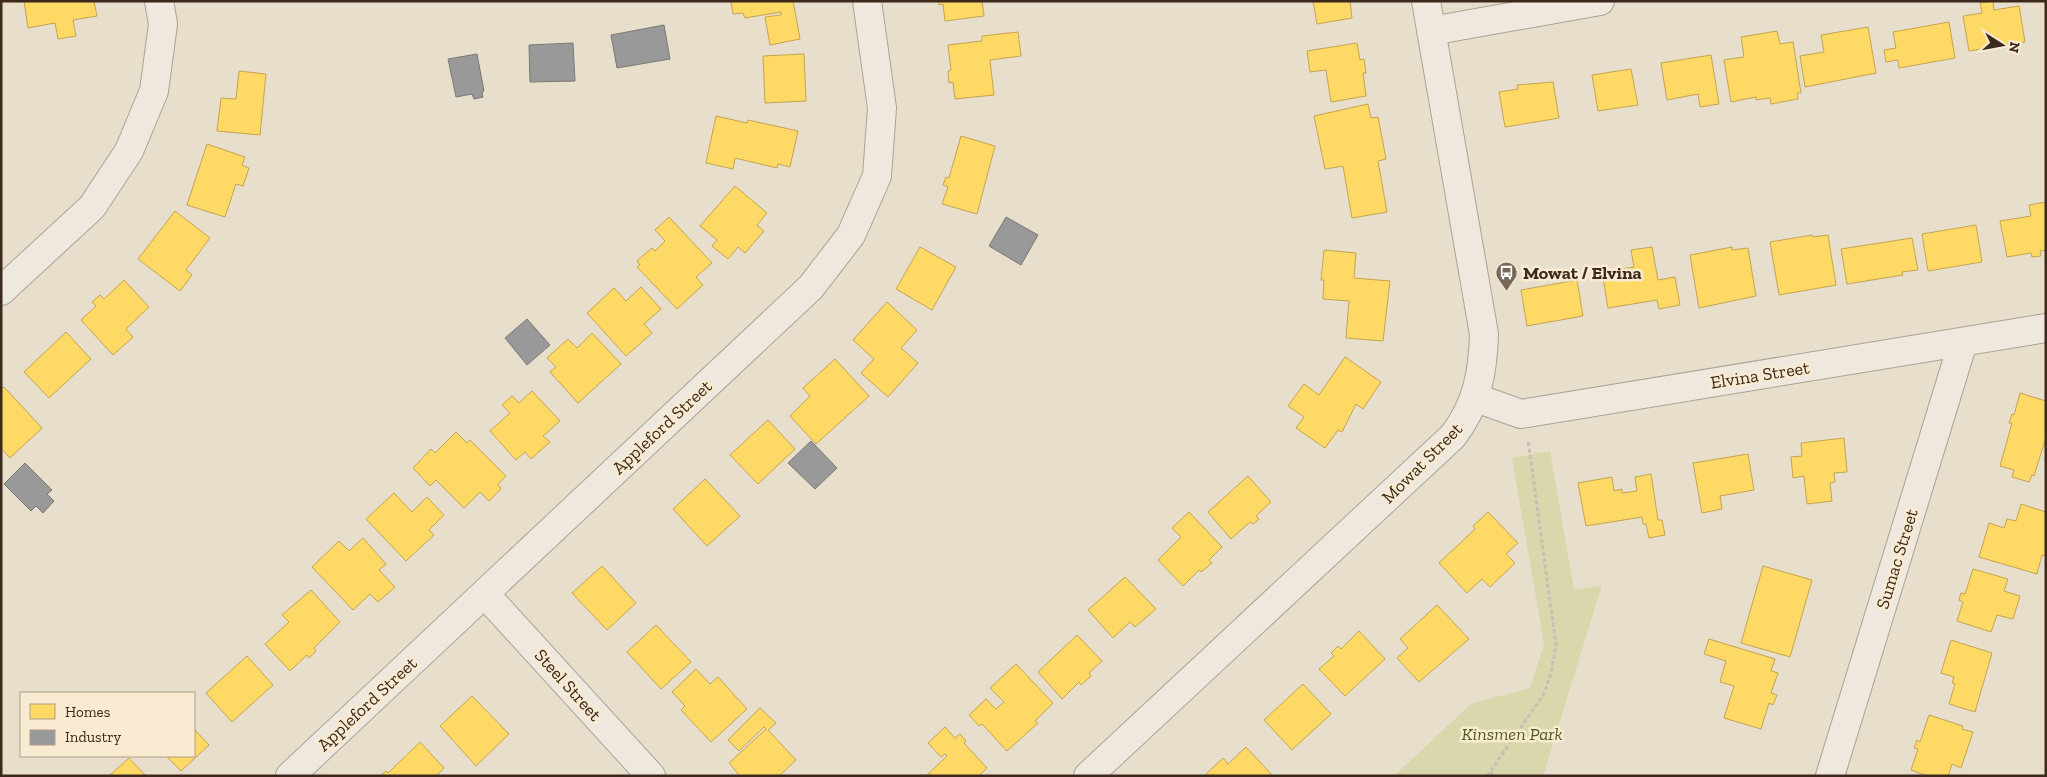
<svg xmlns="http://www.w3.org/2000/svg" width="2047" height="777" font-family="'Zilla Slab',serif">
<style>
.green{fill:#d9d7ac}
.homes{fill:#ffd966;stroke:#c4a450}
.industry{fill:#999;stroke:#7d7774}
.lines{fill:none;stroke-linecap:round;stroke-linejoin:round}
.minor-casing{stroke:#aca295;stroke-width:30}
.path{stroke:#c7bfb5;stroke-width:3;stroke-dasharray:4 2.5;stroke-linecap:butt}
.minor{stroke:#eee8de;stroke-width:28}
.labels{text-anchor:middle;stroke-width:5;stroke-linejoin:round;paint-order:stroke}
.poi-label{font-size:18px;font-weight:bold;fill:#3c291c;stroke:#f9ebd1;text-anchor:start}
.street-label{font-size:18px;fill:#3c291c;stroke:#f9ebd1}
.park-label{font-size:18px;font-style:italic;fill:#4f5a20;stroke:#f9ebd1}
</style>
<rect width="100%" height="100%" fill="#e7decb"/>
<path class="green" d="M1550,451l24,139 28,-5 -59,191h-149l77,-72 59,-16 14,-44 -32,-186z"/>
<g class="homes">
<path d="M24,1h70l3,15 -24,4 3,16 -18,3 -3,-16 -27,5z"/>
<path d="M731,1h62l7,38 -30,6 -5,-28 16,-2v-3l-36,6 -2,-5 -10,1z"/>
<path d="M938,1h44l2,15 -39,5 -2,-17 -4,1z"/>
<path d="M1313,1h37l2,17 -35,6z"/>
<path d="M1993,1l1,9 25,-4 6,36 -56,9 -6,-35 19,-3 -2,-10z"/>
<path d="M1949,22l6,36 -56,10 -1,-8 -12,2 -2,-12 12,-2 -3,-16z"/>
<path d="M1868,27l8,46 -71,14 -5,-31 24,-4 -3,-17z"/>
<path d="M1777,31l3,13 13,-2 8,51h-4l1,6 -27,5 -1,-6 -14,2v-3l-25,5 -7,-42 20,-3 -3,-20z"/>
<path d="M1018,32l3,24 -31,4 4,35 -39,4 -2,-17 -4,1 -1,-12 3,-1 -3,-25 34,-4v-5z"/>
<path d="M1357,43l3,17 4,-1 2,14h-3l3,23 -35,6 -5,-32 -16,2 -3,-21z"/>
<path d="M804,54l2,47 -41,2 -2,-47z"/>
<path d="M1711,55l8,49 -19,3 -2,-13 -31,6 -6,-37z"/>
<path d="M1631,69l7,36 -40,6 -6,-36z"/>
<path d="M239,71l27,3 -6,61 -43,-4 4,-33 15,1z"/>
<path d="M1553,82l6,36 -54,9 -6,-35 19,-3 -1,-4z"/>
<path d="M1368,104l3,14 7,-1 8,42 -8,2 9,51 -35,6 -9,-52 -18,3 -11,-53z"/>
<path d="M716,116l31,7 1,-3 50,11 -8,36 -12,-3 -1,4 -42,-10 -2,11 -27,-6z"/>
<path d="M961,136l34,10 -18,68 -35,-10 6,-17 -5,-2 3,-8 3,1z"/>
<path d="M207,144l38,13 -3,8 7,3 -6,18 -7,-2 -11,33 -38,-12z"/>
<path d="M735,186l32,27 -10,12 7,6 -19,22 -7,-6 -10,12 -16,-13 5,-6 -17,-14z"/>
<path d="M2046,202v48l-6,1 1,5 -9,1 -1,-4 -24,4 -7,-36 31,-5 -2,-11z"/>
<path d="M175,211l35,27 -24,32 6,5 -12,16 -42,-32z"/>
<path d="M669,217l43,46 -16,14 7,8 -26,24 -40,-42 3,-2 -3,-4 15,-13 3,3 10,-10 -10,-11z"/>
<path d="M1976,225l6,37 -54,9 -6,-37z"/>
<path d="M1812,235l1,2 15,-2 8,50 -57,10 -9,-53z"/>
<path d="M1912,238l6,32 -16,2 1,3 -56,9 -6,-35z"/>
<path d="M920,247l36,20 -24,43 -36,-21z"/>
<path d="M1652,247l6,33 17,-3 5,28 -21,4 -2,-9 -49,8 -6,-36 32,-5 -3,-17z"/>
<path d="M1732,247v3l16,-2 8,48 -57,12 -9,-53z"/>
<path d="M1324,250l32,3 -2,25 36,3 -7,60 -37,-3 3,-37 -26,-2 1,-19h-3z"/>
<path d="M124,280l25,27 -23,22 7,8 -20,18 -32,-35 15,-14 -4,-4 8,-7 4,4z"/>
<path d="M1577,280l6,36 -56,10 -6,-36z"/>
<path d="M641,287l20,22 -17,15 8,9 -26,23 -39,-43 27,-25 12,13z"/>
<path d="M887,302l30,28 -16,18 17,15 -30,34 -27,-24 13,-14 -21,-19z"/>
<path d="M66,332l25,27 -42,39 -25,-26z"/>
<path d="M592,333l29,31 -43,39 -28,-31 6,-5 -9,-9 21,-19 9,9z"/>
<path d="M1345,357l36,25 -18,27 -7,-5 -14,28 -4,-2 -13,18 -29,-20 8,-11 -16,-11 16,-22 15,11z"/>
<path d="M835,359l34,37 -53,48 -26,-28 20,-20 -7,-8z"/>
<path d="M4,387l38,41 -32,30 -9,-10v-59z"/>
<path d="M532,391l28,30 -17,15 7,6 -19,17 -6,-7 -9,8 -26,-29 20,-18 -8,-8 10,-9 7,7z"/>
<path d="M2020,393l26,8v36l-12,39 -2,-1 -3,7 -17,-5 2,-7 -14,-4 12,-43h-3l3,-9 2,1z"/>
<path d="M768,420l27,29 -37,35 -28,-29z"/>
<path d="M456,432l11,11 3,-3 36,36 -8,8 3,5 -12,12 -9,-9 -16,16 -28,-28 -6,6 -17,-18 18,-19 4,4z"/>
<path d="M1844,438l3,34 -13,1 1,9 -5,1 2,18 -25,3 -3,-28 -11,2 -2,-21 11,-1 -1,-13z"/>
<path d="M1748,454l6,36 -34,6 2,13 -20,4 -9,-50z"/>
<path d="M1651,474l7,46h4l3,15 -16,3 -3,-14h-3l-1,-7 -56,9 -8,-43 34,-6 2,14 8,-2v4l15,-2 -2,-14z"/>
<path d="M1248,476l23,26 -15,14 3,3 -6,5 -3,-2 -19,17 -23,-27z"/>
<path d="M705,479l35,37 -33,30 -34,-37z"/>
<path d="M394,493l18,19 15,-15 17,18 -15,15 5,5 -28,26 -40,-42z"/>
<path d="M2021,504l25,8v44l-4,-1 -5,19 -58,-17 10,-34 15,5 3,-9 9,2z"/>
<path d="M1189,512l33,35 -13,13 3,3 -11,9 -2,-2 -16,16 -25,-26 23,-23 -9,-9z"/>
<path d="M1488,512l30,31 -12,11 9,9 -25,24 -8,-8 -15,14 -28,-30 36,-34 -2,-3z"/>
<path d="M363,538l23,26 -7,6 16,17 -17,15 -8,-8 -17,16 -41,-43 27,-26 10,10z"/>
<path d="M602,566l34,37 -29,27 -35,-37z"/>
<path d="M1763,566l49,14 -22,77 -49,-14z"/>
<path d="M1973,569l35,10 -4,12 16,5 -7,23 -16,-4 -6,17 -34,-11 6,-19 -4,-2 2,-7 4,1z"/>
<path d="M1125,577l31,32 -21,18 -5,-5 -17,16 -25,-28z"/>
<path d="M311,590l29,32 -26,26 2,3 -7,7 -2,-3 -17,16 -25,-27 24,-22 -7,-7z"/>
<path d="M1437,605l32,34 -50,43 -22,-24 11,-10 -8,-9z"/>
<path d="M656,625l35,37 -30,27 -34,-37z"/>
<path d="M1359,631l26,28 -40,37 -26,-27 15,-13 -3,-3 7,-7 3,3z"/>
<path d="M1077,635l25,26 -13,12 2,3 -10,9 -2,-3 -17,17 -24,-27z"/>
<path d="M1709,639l66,20 -4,12 7,2 -7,20 6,2 -4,10 -4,-2 -8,26 -37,-11 10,-32 -14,-4 6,-21 -22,-7z"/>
<path d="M1951,640l41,13 -17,59 -26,-8 6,-20 -3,-1 2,-6 -13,-4z"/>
<path d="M247,656l26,29 -41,37 -26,-29z"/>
<path d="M1016,664l37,39 -18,18 3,2 -31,28 -25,-27 -3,2 -10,-11 17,-16 10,10 8,-7 -14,-14z"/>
<path d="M696,669l14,15 8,-7 29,32 -36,33 -30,-32 4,-4 -13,-14z"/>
<path d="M1303,684l28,30 -39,36 -28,-30z"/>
<path d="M472,696l37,38 -33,32 -36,-40z"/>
<path d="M760,708l16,15 -8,7 28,30 -17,16h-39l-11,-13 37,-34 -2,-2 -25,24 -11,-11z"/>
<path d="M1929,715l34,11 -1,3 11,3 -12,36 -9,-4 -4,12h-20l-17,-6 7,-21 -4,-1 3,-8 3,2z"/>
<path d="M945,727l10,11 5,-4 6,7 -2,2 23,25 -8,8h-53l21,-20 -2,-2 -4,3 -13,-14z"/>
<path d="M194,729l15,16 -28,26 -15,-15h28z"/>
<path d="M420,742l24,26 -8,8h-56l6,-5 2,2z"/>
<path d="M1246,747l27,29h-69l19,-18 5,6z"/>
<path d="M129,758l17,18h-37z"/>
</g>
<g class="industry">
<path d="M664,25l6,34 -53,9 -6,-33z"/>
<path d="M573,43l2,38 -45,1 -1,-37z"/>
<path d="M477,54l7,37 -2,1 1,5 -9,2 -2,-5 -16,3 -8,-38z"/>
<path d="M1006,217l32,18 -17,30 -32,-19z"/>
<path d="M527,319l23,26 -23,20 -22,-27z"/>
<path d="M811,441l26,27 -22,21 -27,-26z"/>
<path d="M25,463l27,27 -5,4 7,7 -11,12 -7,-7 -5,5 -27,-27z"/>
</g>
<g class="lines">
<defs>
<g id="minor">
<path d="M1431,31l169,-30"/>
<path d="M1,291l91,-84 37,-56 25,-60 9,-67 -4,-23"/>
<path d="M1476,398l45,16 525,-86"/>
<path d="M485,594l166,182"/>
<path d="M290,776l521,-489 40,-52 26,-59 5,-68 -15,-107"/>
<path d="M1088,776l365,-340c24,-31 30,-64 31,-102l-58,-333"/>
<path d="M1830,776l133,-434"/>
</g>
</defs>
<use href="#minor" class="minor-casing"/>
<g class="path">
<path d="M1487,776l57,-82 7,-21 5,-28 -28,-205"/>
<path d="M1492,776v-7"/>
</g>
<use href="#minor" class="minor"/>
</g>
<defs>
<symbol id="bus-pin" viewBox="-11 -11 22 30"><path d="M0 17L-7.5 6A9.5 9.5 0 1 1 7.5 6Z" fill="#786859" stroke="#f9ebd1"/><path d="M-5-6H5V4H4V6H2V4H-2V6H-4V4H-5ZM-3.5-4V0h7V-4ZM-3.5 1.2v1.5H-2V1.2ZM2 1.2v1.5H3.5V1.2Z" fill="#fff"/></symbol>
</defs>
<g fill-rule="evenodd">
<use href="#bus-pin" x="1494" y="260" width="25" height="34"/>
</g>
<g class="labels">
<g class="poi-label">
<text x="1523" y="279">Mowat / Elvina</text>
</g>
<g class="street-label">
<text transform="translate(1760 375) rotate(-9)" y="6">Elvina Street</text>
<text transform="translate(662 427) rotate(-43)" y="6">Appleford Street</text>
<text transform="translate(1422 463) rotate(-45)" y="6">Mowat Street</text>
<text transform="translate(1897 559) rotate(-73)" y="6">Sumac Street</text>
<text transform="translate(568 685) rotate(48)" y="6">Steel Street</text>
<text transform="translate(367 704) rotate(-43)" y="6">Appleford Street</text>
</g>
<g class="park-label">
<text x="1512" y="740">Kinsmen Park</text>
</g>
</g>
<rect width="2047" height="777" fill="none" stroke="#3c291c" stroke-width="5"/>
<rect x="20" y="692" width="175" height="65" fill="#f9ebd1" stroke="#ad9d89"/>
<rect x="30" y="704" width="25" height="15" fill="#ffd966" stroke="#ad9d89"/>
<text x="65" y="717" font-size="15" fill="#3c291c">Homes</text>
<rect x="30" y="730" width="25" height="15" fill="#999999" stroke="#ad9d89"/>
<text x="65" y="742" font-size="15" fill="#3c291c">Industry</text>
<g transform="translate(2002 45) rotate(101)" stroke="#f9ebd1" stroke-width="4" paint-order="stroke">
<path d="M0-4L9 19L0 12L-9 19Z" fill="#3c291c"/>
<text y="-8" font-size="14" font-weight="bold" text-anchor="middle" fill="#3c291c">N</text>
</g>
</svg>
